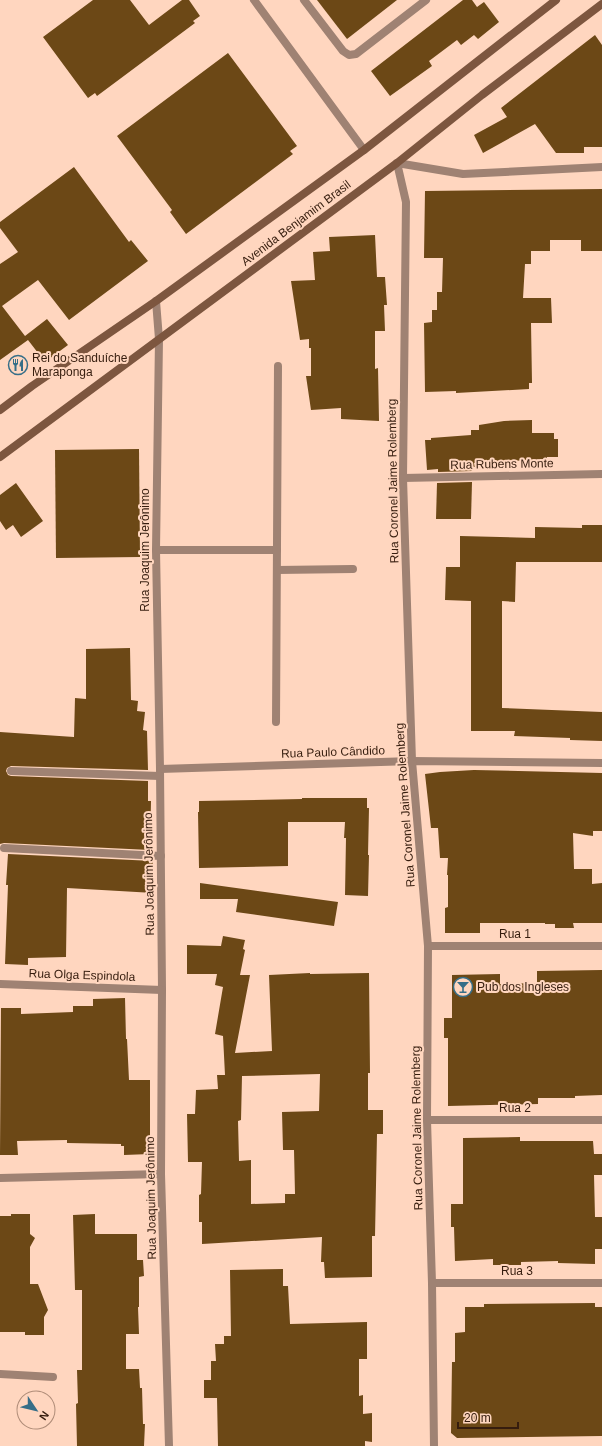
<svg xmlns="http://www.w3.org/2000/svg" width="602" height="1446" font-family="Helvetica,sans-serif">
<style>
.building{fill:#6c4816;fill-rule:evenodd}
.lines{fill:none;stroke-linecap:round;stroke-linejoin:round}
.service{stroke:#9f8273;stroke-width:8}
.minor{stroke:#9f8273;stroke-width:8}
.secondary{stroke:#7d563f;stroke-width:8}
.labels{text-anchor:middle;stroke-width:4;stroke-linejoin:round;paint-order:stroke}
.street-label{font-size:12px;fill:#361d0e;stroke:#ffd6bf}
.poi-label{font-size:12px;fill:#361d0e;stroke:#ffd6bf;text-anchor:start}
</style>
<rect width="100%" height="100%" fill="#ffd6bf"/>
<g class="building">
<path d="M93,0h37l19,25 33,-25h7l11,16 -7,5 2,2 -98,73 -2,-3 -7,5 -45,-61z"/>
<path d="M317,0h80l-50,39z"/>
<path d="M463,0h9l5,7 7,-5 15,20 -21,17 -4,-4 -13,10 -4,-5 -28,21 3,5 -42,30 -19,-25z"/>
<path d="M595,35l7,10v102h-18v6h-28l-21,-29 -52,29 -9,-18 33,-18 -6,-9z"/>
<path d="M228,53l69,93 -7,5 3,3 -107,80 -16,-22 2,-2 -55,-74z"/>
<path d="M74,167l55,75 2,-2 17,21 -79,59 -31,-40 -36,26 23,30 22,-17 21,26 -23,17 -17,-22 -28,20v-96l18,-12 -18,-24v-6z"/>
<path d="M602,189v62h-21v-11h-31v11h-19v13h-6l-2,34h28l1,25h-21l1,60h-3v6l-73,4v-2l-31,1 -1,-69 8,-1v-12h5v-18h5l1,-34h-19l1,-67z"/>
<path d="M375,235l2,42h8l2,28h-3l1,26h-10v38l3,-1 1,53 -38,-2v-11l-30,2 -5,-34h5v-28h-2v-9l-9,1 -9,-59 24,-1 -2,-28 17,-1 -1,-14z"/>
<path d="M532,420v13h22v6h4v18h-11v2l-73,4 1,4h-3v4l-34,1v-3l-11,1 -2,-30h6v-2l40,-3v-5h8v-5l25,-4z"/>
<path d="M139,449l1,108 -84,1 -1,-108z"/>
<path d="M472,482l-1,37h-35l1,-36z"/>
<path d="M16,483l27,38 -22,16 -8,-12 -7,5 -6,-9v-26z"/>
<path d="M582,525h20v37h-86l-1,40 -13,-1v107l100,4v29l-32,-1v-2l-56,-2 1,-5h-44v-130l-26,-1 1,-33h14v-31l75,2v-11l47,1z"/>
<path d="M130,648l1,52 7,1 -1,10 8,1 -2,18 4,1 1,39 -137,-4 -4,2 -1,3 2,4 3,1 137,5v20h3l-1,49 -146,-7 -4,1v-112l74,5 1,-39 11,1v-50z"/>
<path d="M474,770l128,3v58h-9v5l-20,-3 1,36h18v15l10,-1v40h-29l1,5h-19v-4h-10v-1h-65v10h-35v-25l3,-1v-32h-1l1,-17h-8l-2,-30h-7l-6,-54 15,-2z"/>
<path d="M302,798h65v10h2l-1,47h1l-1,41 -23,-1 1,-57h-2l1,-16h-57v44l-89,2 -1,-56h1v-11l103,-2z"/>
<path d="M8,854l145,7 -1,16h2v16l-87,-5 -1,69 -38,1v7l-23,-1 3,-79h-2z"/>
<path d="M200,883l138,19 -4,24 -98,-14 2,-13h-38z"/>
<path d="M223,936l22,4 -2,9 2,1 -5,25h10l-15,78 37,-2 -3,-76 41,-2v1l59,-1 1,100h-2v37h15v24h-6l-2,102h-3v41l-47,1 -1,-16h-3l1,-25 -120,7v-22h-3v-27l2,-1 1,-32h-14l-1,-48h8l1,-24 22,-1 -1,-14h8l-2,-39 -8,-2 8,-47 -8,-2 2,-11h-30v-29l34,1zM320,1074l-1,37 -37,1 1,38h11l1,44h-10v9l-34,1v-44l-12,1 -1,-40 3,-1 1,-44z"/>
<path d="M602,970v125l-27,1v2h-37v6l-90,2v-68h-4v-20h8v-43l48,-1v10l37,-1v-12z"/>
<path d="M125,998l1,41h1l2,41h21v74l-26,1v-9h-3v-2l-54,-1v-3l-50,1 1,14h-18l1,-147h20v6l52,-2v-6h20v-7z"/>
<path d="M520,1137v4h73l1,13h8v21h-8l1,42h7v32h-7v15l-37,-1v-2l-37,1v3h-28v-6l-38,2 -1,-34h-3v-23h12v-66z"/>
<path d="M11,1214h19v20l5,4 -5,9v37h8l10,26 -4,7v18h-19v-3h-25v-116h11z"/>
<path d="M95,1214v20h42v26h6l1,16 -5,1v30h-1l1,27h-13v35h13l1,19h2l1,36h2l-1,22h-67l-1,-42 2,-1 -1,-33h5v-80h-7l-2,-75z"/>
<path d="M283,1269v17h5l2,38 77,-2v37h-8v37l4,-1v19l9,-1v29l-7,-1v5h-147l-1,-48h-13v-18h7v-19h5l-1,-17h9v-8h7l-1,-66z"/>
<path d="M595,1303v4h7v129l-145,2 -6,-5 1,-71h3v-29l10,-1v-25h19v-3z"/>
</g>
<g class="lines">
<g class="service">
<path d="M304,0l39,51 6,4 7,-1 70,-54"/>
<path d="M156,550h121"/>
<path d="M277,570l76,-1"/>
<path d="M276,722l2,-356"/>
<path d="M11,771l149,5"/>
<path d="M4,848l157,8"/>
</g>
<g class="minor">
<path d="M254,0l110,150"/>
<path d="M156,301l3,38 -3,211 4,219 2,221 -1,184 8,272"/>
<path d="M403,478l199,-4"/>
<path d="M160,769l252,-8 190,2"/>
<path d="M428,946h174"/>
<path d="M0,984l162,6"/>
<path d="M427,1120h175"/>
<path d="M0,1178l161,-4"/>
<path d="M432,1283h170"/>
<path d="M0,1374l53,3"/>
<path d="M434,1446l-2,-163 -5,-163 1,-174 -16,-185 -9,-283 3,-276 -9,-39 66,11 139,-7"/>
</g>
<g class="secondary">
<path d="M0,410l32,-24 124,-85 208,-151 192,-150"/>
<path d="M0,457l397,-294 85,-68 120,-91"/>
</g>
</g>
<defs>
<symbol id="restaurant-ring" viewBox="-11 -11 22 22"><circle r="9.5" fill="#ffd6bf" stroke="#366e88" stroke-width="1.5"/><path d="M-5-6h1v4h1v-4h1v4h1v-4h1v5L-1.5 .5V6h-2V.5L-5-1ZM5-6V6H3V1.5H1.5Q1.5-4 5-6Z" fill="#366e88"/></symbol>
<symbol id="bar-ring" viewBox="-11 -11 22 22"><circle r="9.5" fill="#ffd6bf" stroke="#366e88" stroke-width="1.5"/><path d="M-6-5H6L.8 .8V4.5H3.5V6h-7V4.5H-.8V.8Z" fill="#366e88"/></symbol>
</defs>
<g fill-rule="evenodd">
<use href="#restaurant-ring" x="7" y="354" width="22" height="22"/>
<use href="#bar-ring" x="452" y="976" width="22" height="22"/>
</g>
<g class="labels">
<g class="street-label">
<text transform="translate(296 223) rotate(-37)" y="4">Avenida Benjamim Brasil</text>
<text transform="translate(502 464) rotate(-1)" y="4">Rua Rubens Monte</text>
<text transform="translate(393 481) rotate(-91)" y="4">Rua Coronel Jaime Rolemberg</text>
<text transform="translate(145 550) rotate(-90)" y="4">Rua Joaquim Jerônimo</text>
<text transform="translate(333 752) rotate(-2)" y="4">Rua Paulo Cândido</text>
<text transform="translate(405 805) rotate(-94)" y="4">Rua Coronel Jaime Rolemberg</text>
<text transform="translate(149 874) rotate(-91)" y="4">Rua Joaquim Jerônimo</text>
<text x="515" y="938">Rua 1</text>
<text transform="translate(82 975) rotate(2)" y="4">Rua Olga Espindola</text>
<text x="515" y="1112">Rua 2</text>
<text transform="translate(417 1128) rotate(-91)" y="4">Rua Coronel Jaime Rolemberg</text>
<text transform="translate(151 1198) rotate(-91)" y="4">Rua Joaquim Jerônimo</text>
<text x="517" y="1275">Rua 3</text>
</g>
<g class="poi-label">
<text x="32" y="362">Rei do Sanduíche<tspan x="32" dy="14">Maraponga</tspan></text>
<text x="477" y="991">Pub dos Ingleses</text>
</g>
</g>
<g transform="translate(36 1410) rotate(125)"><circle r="19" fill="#ffd6bf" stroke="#af8c78"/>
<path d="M0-3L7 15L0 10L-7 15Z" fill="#366e88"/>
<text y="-6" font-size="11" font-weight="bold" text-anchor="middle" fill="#361d0e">N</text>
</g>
<path d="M458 1422v6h60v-6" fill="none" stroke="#361d0e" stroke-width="2"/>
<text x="464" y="1422" font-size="12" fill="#361d0e" stroke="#ffd6bf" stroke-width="3" paint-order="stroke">20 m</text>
</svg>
